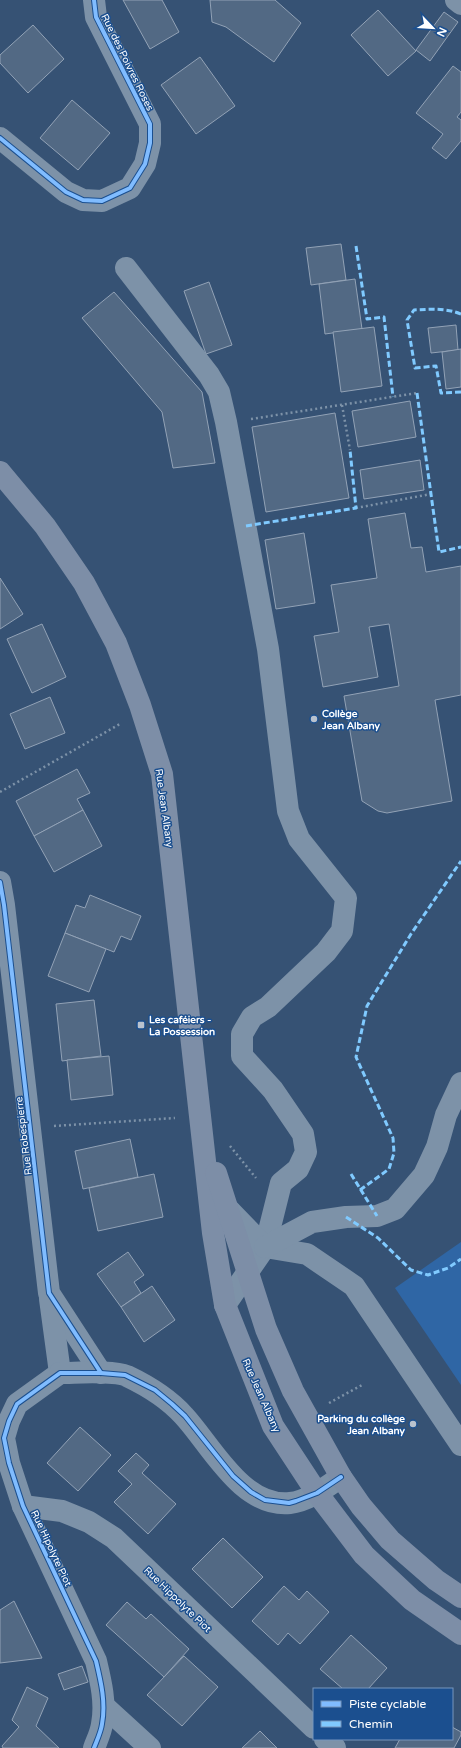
<svg xmlns="http://www.w3.org/2000/svg" width="461" height="1748" font-family="'Varela Round',sans-serif">
<style>
.green{fill:#2f66a5}
.building{fill:#526984;stroke:#92a2b6}
.lines{fill:none;stroke-linecap:round;stroke-linejoin:round}
.path{stroke:#7d92a8;stroke-width:2.5;stroke-dasharray:2 3;stroke-linecap:butt}
.minor{stroke:#7d92a8;stroke-width:22}
.major{stroke:#7d8ea7;stroke-width:22}
.quiet{stroke:#80caff;stroke-width:3;stroke-dasharray:6 3;stroke-linecap:butt}
.cycleway-casing{stroke:#1b4f8f;stroke-width:6}
.cycleway{stroke:#80bcff;stroke-width:4}
.poi-dot{fill:#b9c2ce;stroke:#1b4f8f;stroke-width:1.5}
.labels{text-anchor:middle;stroke-width:3;stroke-linejoin:round;paint-order:stroke}
.street-label{font-size:10px;fill:#fff;stroke:#1b4f8f}
.poi-label{font-size:10px;font-weight:bold;fill:#fff;stroke:#1b4f8f;text-anchor:start}
</style>
<rect width="100%" height="100%" fill="#365274"/>
<path class="green" d="M461,1242v143l-66,-97z"/>
<g class="building">
<path d="M123,0h39l17,32 -29,17z"/>
<path d="M210,0h65l26,23 -27,39 -48,-35 -14,-5z"/>
<path d="M378,10l38,41 -28,25 -37,-41z"/>
<path d="M444,12l14,10 -28,39 -14,-11z"/>
<path d="M33,25l31,34 -36,34 -28,-30v-8z"/>
<path d="M200,57l35,49 -39,28 -35,-49z"/>
<path d="M453,66l8,6v40l-4,5 4,3v21l-15,18 -14,-11 11,-14 -27,-21z"/>
<path d="M72,100l38,33 -32,37 -38,-32z"/>
<path d="M341,244l5,36 -35,5 -5,-37z"/>
<path d="M355,279l7,50 -37,5 -6,-50z"/>
<path d="M209,282l23,63 -26,9 -22,-63z"/>
<path d="M114,292l88,100 13,71 -42,5 -11,-56 -80,-94z"/>
<path d="M456,325l2,25 -27,3 -3,-25z"/>
<path d="M374,327l8,59 -41,6 -8,-60z"/>
<path d="M461,349v38l-15,2 -4,-37z"/>
<path d="M410,401l6,36 -58,10 -6,-36z"/>
<path d="M335,413l14,85 -83,14 -14,-85z"/>
<path d="M420,460l4,30 -60,9 -4,-29z"/>
<path d="M405,513l6,35 11,-1 4,25 35,-6v129l-26,5 17,101 -65,12 -9,-2 -16,-10 -18,-105 55,-10 -10,-62 -20,3 9,50 -55,10 -9,-51 25,-4 -8,-47 46,-7 -9,-59z"/>
<path d="M304,533l11,70 -39,6 -11,-69z"/>
<path d="M0,578l23,36 -23,15z"/>
<path d="M42,624l24,53 -34,16 -25,-54z"/>
<path d="M50,697l15,36 -40,16 -15,-35z"/>
<path d="M77,769l13,24 -13,6 6,11 -49,26 -18,-35z"/>
<path d="M83,810l19,36 -48,26 -20,-36z"/>
<path d="M90,895l51,21 -10,24 -10,-4 -7,16 -49,-19 11,-28 9,3z"/>
<path d="M65,933l41,16 -17,43 -41,-16z"/>
<path d="M94,1000l7,56 -39,5 -6,-57z"/>
<path d="M109,1056l4,39 -42,5 -4,-40z"/>
<path d="M130,1139l8,38 -55,12 -8,-38z"/>
<path d="M154,1174l9,43 -65,14 -9,-43z"/>
<path d="M128,1252l16,23 -10,7 7,11 -20,14 -24,-33z"/>
<path d="M152,1286l23,34 -31,22 -23,-35z"/>
<path d="M80,1427l31,28 -33,36 -31,-28z"/>
<path d="M136,1453l13,12 -7,8 34,31 -28,30 -34,-32 18,-18 -14,-13z"/>
<path d="M223,1538l40,39 -31,31 -40,-39z"/>
<path d="M284,1586l15,14 8,-9 22,21 -29,32 -12,-11 -10,12 -26,-24z"/>
<path d="M14,1601l28,57 -42,5v-53z"/>
<path d="M127,1602l19,17 5,-5 38,35 -25,28 -58,-52z"/>
<path d="M351,1635l36,33 -19,21h-25l-23,-20z"/>
<path d="M184,1656l34,31 -36,39 -35,-31z"/>
<path d="M82,1666l6,16 -24,8 -6,-16z"/>
<path d="M27,1687l21,11 -12,28 23,22h-56l-1,-2 17,-19 -7,-7z"/>
<path d="M452,1727l9,5v3l-7,13h-59l5,-9h52z"/>
<path d="M260,1731l17,17h-35z"/>
</g>
<g class="lines">
<g class="path">
<path d="M342,405l8,45"/>
<path d="M251,419l166,-26"/>
<path d="M356,508l75,-14"/>
<path d="M0,792l120,-68"/>
<path d="M54,1126l121,-8"/>
<path d="M230,1146l26,32"/>
<path d="M329,1403l33,-18"/>
</g>
<g class="minor">
<path d="M456,0l5,4"/>
<path d="M0,138l66,54 17,8 19,1 28,-13 15,-24 5,-21v-19l-54,-107 -2,-17"/>
<path d="M126,268l83,107 10,17 7,30 42,227 20,162 11,28 47,59 -4,33 -16,21 -58,55 -16,10 -10,17v22l31,34 30,44 3,18 -8,17 -17,14 -16,64 -40,58"/>
<path d="M0,882l4,23 45,388 52,80"/>
<path d="M228,1209l37,38 42,7 47,32 107,159"/>
<path d="M265,1247l47,-25 34,-5 31,-1 18,-7 29,-34 13,-28 9,-32 15,-32"/>
<path d="M50,1299l10,74"/>
<path d="M60,1373l-43,31 -8,17 -5,17 5,25 14,43 73,155c5,21 10,42 6,63 -1,8 -5,16 -8,24"/>
<path d="M60,1373c17,0 53,-3 67,3 21,10 41,22 57,40 27,29 58,92 106,87 19,-2 36,-16 51,-26"/>
<path d="M23,1506l39,5 27,11 25,16 200,190"/>
<path d="M104,1706l46,42"/>
<path d="M325,1739l10,9"/>
</g>
<g class="major">
<path d="M0,472l45,54 39,57 32,60 24,62 22,69 51,459 12,72 48,121 44,67 47,62 48,45 49,34"/>
<path d="M216,1173l50,156 27,62 48,86 20,29 29,34 46,40 25,17"/>
</g>
<g class="quiet">
<path d="M356,246l11,73 17,-2 9,80"/>
<path d="M461,314c-16,-6 -29,-5 -47,-4l-7,10 8,48 21,-2 5,27 20,-1"/>
<path d="M417,393l22,159 22,-5"/>
<path d="M246,526l110,-18 -6,-58"/>
<path d="M351,1174l26,42"/>
<path d="M360,1190l29,-21 5,-16 -1,-15 -37,-81 11,-51 44,-72 50,-73"/>
<path d="M346,1217l32,21 33,32 17,5 20,-7 13,-9"/>
</g>
<defs>
<g id="cycleway">
<path d="M0,138l66,54 17,8 19,1 28,-13 15,-24 5,-21v-19l-54,-107 -2,-17"/>
<path d="M0,882l4,23 45,388 52,80"/>
<path d="M94,1748c3,-8 7,-16 8,-24 4,-21 -1,-42 -6,-63l-73,-155 -14,-43 -5,-25 5,-17 8,-17 43,-31h41l24,2 30,15 17,14 13,12 48,60 18,16 14,8 24,3 7,-2 21,-8 24,-16"/>
</g>
</defs>
<use href="#cycleway" class="cycleway-casing"/>
<use href="#cycleway" class="cycleway"/>
</g>
<g class="poi-dot">
<circle cx="314" cy="719" r="4"/>
<rect x="137" y="1021" width="8" height="8" rx="2"/>
<circle cx="413" cy="1424" r="4"/>
</g>
<g class="labels">
<g class="street-label">
<text transform="translate(128 62) rotate(64)" y="4">Rue des Poivres Roses</text>
<text transform="translate(165 808) rotate(82)" y="4">Rue Jean Albany</text>
<text transform="translate(23 1136) rotate(-97)" y="4">Rue Robespierre</text>
<text transform="translate(262 1395) rotate(66)" y="4">Rue Jean Albany</text>
<text transform="translate(52 1548) rotate(65)" y="4">Rue Hipolyte Piot</text>
<text transform="translate(178 1599) rotate(44)" y="4">Rue Hippolyte Piot</text>
</g>
<g class="poi-label">
<text x="322" y="717">Collège<tspan x="322" dy="12">Jean Albany</tspan></text>
<text x="149" y="1023">Les caféiers -<tspan x="149" dy="12">La Possession</tspan></text>
<text x="405" y="1422" text-anchor="end">Parking du collège<tspan x="405" dy="12">Jean Albany</tspan></text>
</g>
</g>
<rect x="313" y="1688" width="140" height="52" fill="#1b4f8f" stroke="#7695bc"/>
<rect x="321" y="1701" width="20" height="6" fill="#80bcff" stroke="#7695bc"/>
<text x="349" y="1708" font-size="12" fill="#ffffff">Piste cyclable</text>
<rect x="321" y="1721" width="20" height="6" fill="#80caff" stroke="#7695bc"/>
<text x="349" y="1728" font-size="12" fill="#ffffff">Chemin</text>
<g transform="translate(433 28) rotate(115)" stroke="#1b4f8f" stroke-width="3" paint-order="stroke">
<path d="M0-3L7 15L0 10L-7 15Z" fill="#ffffff"/>
<text y="-6" font-size="11" font-weight="bold" text-anchor="middle" fill="#ffffff">N</text>
</g>
</svg>
